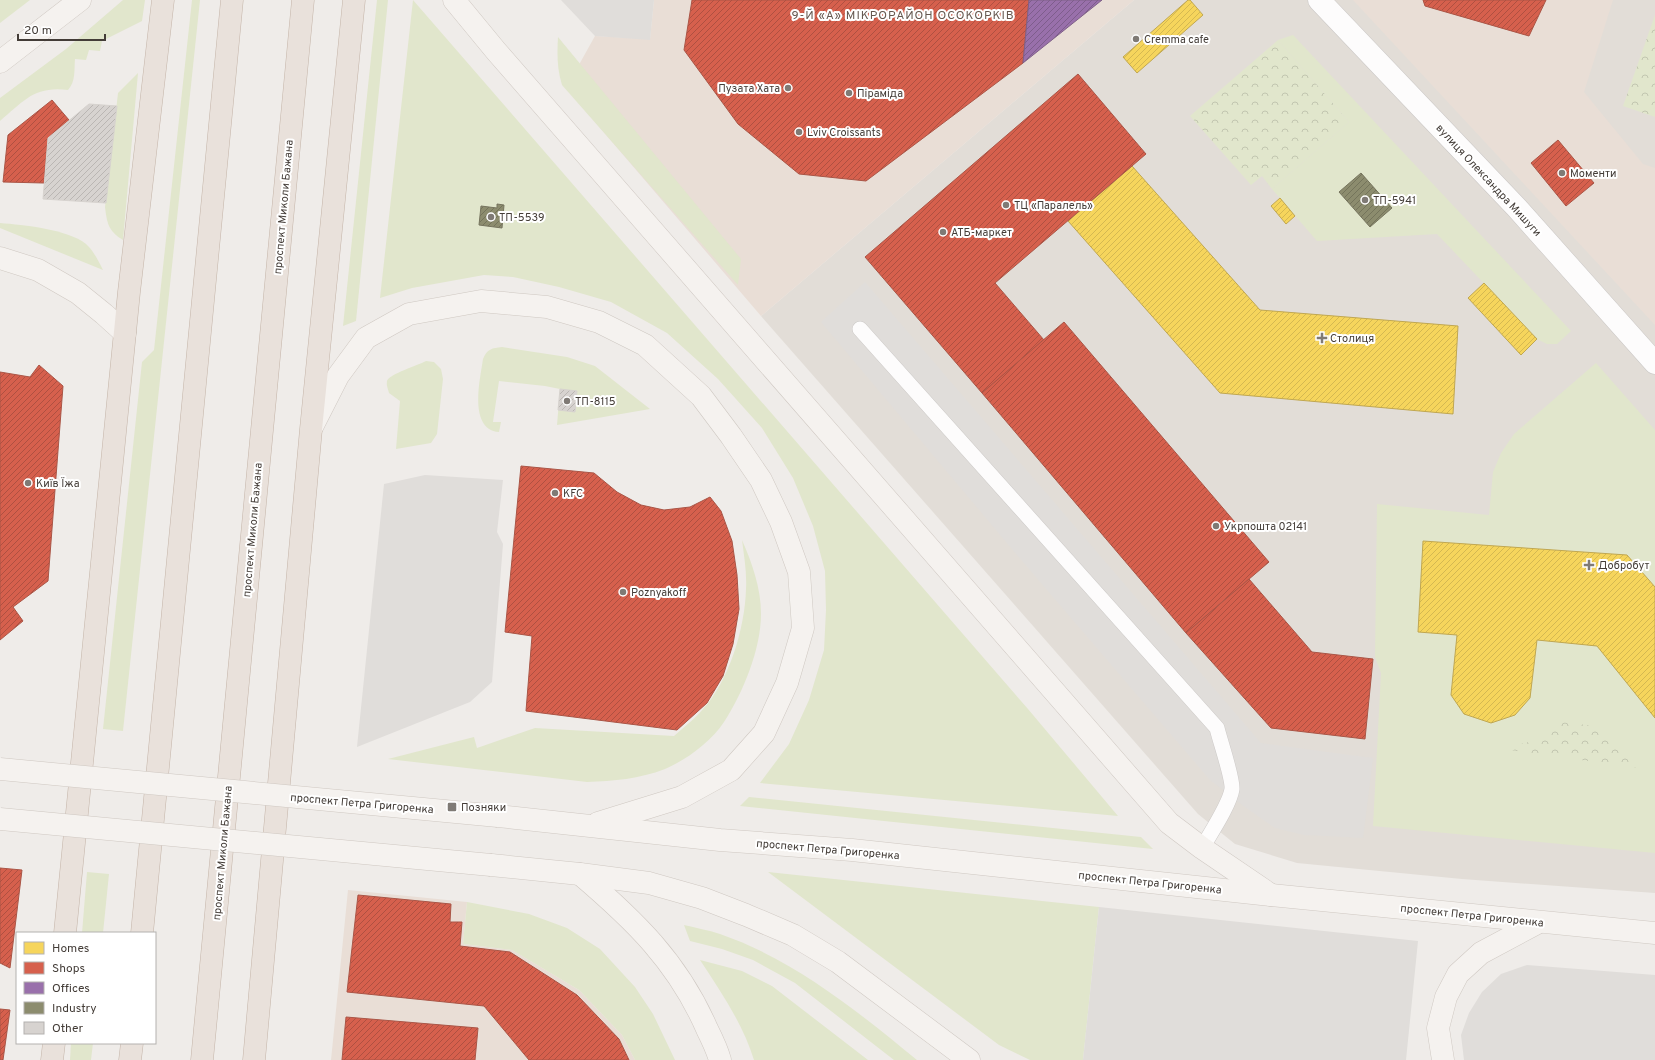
<svg xmlns="http://www.w3.org/2000/svg" width="1655" height="1060" font-family="Overpass,sans-serif">
<style>
.residential{fill:#e2ddd7}
.commercial{fill:#e9ded6}
.green{fill:#e1e6cc}
.park{fill:url(#park-crowns)}
.parking{fill:#e0ddda}
.homes{fill:url(#homes-hatch);stroke:#c0a751}
.shops{fill:url(#shops-hatch);stroke:#aa5546}
.offices{fill:url(#offices-hatch);stroke:#7f6088}
.industry{fill:url(#industry-hatch);stroke:#76745e}
.building{fill:url(#building-hatch);stroke:#d7d3cf}
.lines{fill:none;stroke-linecap:round;stroke-linejoin:round}
.lane-casing{stroke:#ccc9c7;stroke-width:16}
.street-casing{stroke:#ccc9c7;stroke-width:23}
.secondary-casing{stroke:#cfc8c2;stroke-width:23}
.highway-casing{stroke:#c4b4a8;stroke-width:23}
.lane{stroke:#fdfcfc;stroke-width:15}
.street{stroke:#fdfcfc;stroke-width:22}
.secondary{stroke:#f5f2ef;stroke-width:22}
.highway{stroke:#e9e1db;stroke-width:22}
.secondary-bridge-casing{stroke:#cfc8c2;stroke-width:23;stroke-linecap:butt}
.secondary-bridge{stroke:#f5f2ef;stroke-width:22}
.poi-dot{fill:#7f7a75;stroke:#fff;stroke-width:1.5}
.labels{text-anchor:middle;stroke-width:4;stroke-linejoin:round;paint-order:stroke}
.poi-label{font-size:11px;fill:#433c37;stroke:#fff;text-anchor:start}
.street-label{font-size:11px;fill:#433c37;stroke:#fff}
.neighbourhood-label{font-size:12px;letter-spacing:1px;fill:#65574f;stroke:#fff}
</style>
<defs>
<pattern id="park-crowns" width="20" height="18" patternUnits="userSpaceOnUse"><rect width="20" height="18" fill="#e1e6cc"/><path d="M2 6a3 3 0 1 1 6 0M12 15a3 3 0 1 1 6 0" fill="none" stroke="#c2c6b0"/></pattern>
<pattern id="homes-hatch" width="6" height="6" patternUnits="userSpaceOnUse"><rect width="6" height="6" fill="#f6d55c"/><path d="M-1 1l2-2M0 6l6-6M5 7l2-2" fill="none" stroke="#d4b851"/></pattern>
<pattern id="shops-hatch" width="6" height="6" patternUnits="userSpaceOnUse"><rect width="6" height="6" fill="#d6604d"/><path d="M-1 1l2-2M0 6l6-6M5 7l2-2" fill="none" stroke="#af5041"/></pattern>
<pattern id="offices-hatch" width="6" height="6" patternUnits="userSpaceOnUse"><rect width="6" height="6" fill="#9970ab"/><path d="M-1 1l2-2M0 6l6-6M5 7l2-2" fill="none" stroke="#7e5d8c"/></pattern>
<pattern id="industry-hatch" width="6" height="6" patternUnits="userSpaceOnUse"><rect width="6" height="6" fill="#8c8c6e"/><path d="M-1 1l2-2M0 6l6-6M5 7l2-2" fill="none" stroke="#74745b"/></pattern>
<pattern id="building-hatch" width="6" height="6" patternUnits="userSpaceOnUse"><rect width="6" height="6" fill="#d7d3d0"/><path d="M-1 1l2-2M0 6l6-6M5 7l2-2" fill="none" stroke="#bab6b3"/></pattern>
</defs>
<rect width="100%" height="100%" fill="#efece9"/>
<path class="residential" d="M1134,0h521v893l-193,-14 -165,-16 -62,-19 -37,-30 -437,-498z"/>
<g class="commercial">
<path d="M654,0h480l-373,316 -195,-228 29,-52 55,3z"/>
<path d="M1353,0h260l-29,92 59,72 12,4v157z"/>
<path d="M348,890l119,12 -4,42 49,6 67,40 43,45 13,25h-304z"/>
</g>
<g class="green">
<path d="M0,0h30l-30,23z"/>
<path d="M123,0h22l-3,21 -40,20 -2,10 -11,-1 -3,10 -11,-1c-1,11 1,22 -7,31 -34,-4 -44,11 -68,31v-23l66,-49z"/>
<path d="M192,0h8l-77,731 -20,-2 39,-367 12,-12z"/>
<path d="M377,0h11l-32,321 -13,5z"/>
<path d="M413,0l615,709 90,107 -358,-33 29,-39 20,-44 15,-50 2,-40 -1,-39 -12,-45 -20,-48 -31,-50 -44,-49 -51,-46 -56,-31 -52,-15 -46,-10 -29,-2 -72,13 -32,10z"/>
<path d="M1293,35l278,296 -14,13h-10l-10,-5 -100,-105 -120,7 -45,-52 77,-67 -71,-82z"/>
<path d="M558,37l183,222 -3,26 -176,-200c-5,-16 -5,-31 -4,-48z"/>
<path d="M138,73l-15,167c-15,-9 -16,-17 -18,-33l13,-114z"/>
<path d="M0,223c24,2 67,6 86,21 7,6 13,18 17,26l-103,-42z"/>
<path d="M502,347l65,10 28,9 55,43 -93,16 3,-36 -15,-3 -46,-5 -6,41h8l-2,10c-31,-3 -19,-52 -16,-73 4,-10 9,-11 19,-12z"/>
<path d="M426,361l8,1 7,7 2,10 -6,55 -6,9 -35,6 4,-48 -11,-8c-1,-4 -3,-8 -2,-12 2,-7 32,-16 39,-20z"/>
<path d="M1596,363l59,67v423l-282,-27 8,-153 -6,-16 2,-153 112,11 4,-43 8,-19 13,-19z"/>
<path d="M742,540c10,23 19,48 19,74 0,35 -18,79 -37,108 -13,20 -38,38 -59,47 -26,10 -51,12 -78,13l-199,-23 86,-22 3,11 58,-20 139,8c9,-8 21,-17 29,-27 26,-28 42,-81 43,-120 1,-16 -2,-33 -4,-49z"/>
<path d="M749,797l392,40 12,12 -413,-43z"/>
<path d="M87,872l22,2 -6,59h-21z"/>
<path d="M768,872l331,35 -16,153h-53l-31,-15z"/>
<path d="M467,902l62,12 38,14 33,21 35,38 18,27 22,46h-40l-13,-25 -43,-45 -67,-40 -49,-6z"/>
<path d="M684,925c12,3 24,5 36,9 75,26 137,77 197,126h-23l-99,-77 -42,-23 -31,-11 -32,-8z"/>
<path d="M700,960l42,11 30,15 96,74h-114c-11,-36 -33,-68 -54,-100z"/>
<path d="M71,1043h22l-2,17h-21z"/>
</g>
<g class="park">
<path d="M1655,15v102l-32,-11z"/>
<path d="M1278,40l71,82 -77,67 -10,-13 -11,9 -61,-69z"/>
<path d="M1562,722l41,5 42,42 -142,-20 43,-12z"/>
</g>
<g class="parking">
<path d="M561,0h93l-4,40 -55,-4z"/>
<path d="M865,282l396,461 112,15 -10,80 -59,-3 -29,-7 -33,-23 -32,-25 -193,-225 -196,-233z"/>
<path d="M425,475l78,5 -6,52 6,12 -11,138 -22,20 -113,45 27,-263z"/>
<path d="M1099,907l319,34 -12,119h-323z"/>
<path d="M1527,965l128,10v85h-191l-3,-25 8,-22 13,-21 19,-18z"/>
</g>
<g class="homes">
<path d="M1188,0h2l13,15 -66,58 -14,-16z"/>
<path d="M1132,166l128,144 198,16 -5,88 -233,-21 -152,-172z"/>
<path d="M1280,198l15,18 -9,8 -15,-18z"/>
<path d="M1484,283l53,56 -16,16 -53,-57z"/>
<path d="M1423,541l204,14 28,32v131l-58,-72 -60,-6 -7,58 -15,17 -24,8 -27,-9 -13,-19 6,-60 -39,-3z"/>
</g>
<g class="shops">
<path d="M692,0h337l-6,63 -157,118 -67,-7 -61,-50 -54,-74z"/>
<path d="M1423,0h123l-17,36 -104,-30z"/>
<path d="M1078,74l68,80 -151,129 49,57 -62,53 -117,-136z"/>
<path d="M52,100l17,20 -21,18 -4,45 -41,-1 5,-47z"/>
<path d="M1558,140l36,43 -28,23 -35,-43z"/>
<path d="M1064,322l205,240 -83,71 -204,-240z"/>
<path d="M39,365l24,21 -15,195 -35,26 10,14 -23,19v-268l30,5z"/>
<path d="M521,466l73,7 23,19 24,13 23,5 26,-3 20,-10 11,14 11,30 5,34 2,34 -6,35 -10,32 -16,27 -30,27 -151,-19 6,-75 -27,-4z"/>
<path d="M1249,579l63,73 61,7 -8,80 -94,-11 -85,-95z"/>
<path d="M0,868l22,2 -12,98 -10,-5z"/>
<path d="M358,895l93,9 -1,18h12l-2,24 50,6 67,43 42,44 10,21h-100l-45,-54 -137,-14z"/>
<path d="M0,1009l10,1 -7,50h-3z"/>
<path d="M346,1017l132,11 -3,32h-133z"/>
</g>
<path class="offices" d="M1029,0h73l-79,63z"/>
<g class="industry">
<path d="M1361,173l31,35 -22,19 -31,-35z"/>
<path d="M497,204l7,1 -2,23 -23,-3 2,-19 16,2z"/>
</g>
<g class="building">
<path d="M89,104l28,2 -11,97 -63,-4 5,-61z"/>
<path d="M560,389l17,2 -2,21 -17,-2z"/>
</g>
<g class="lines">
<defs>
<path id="lane" d="M860,329l357,399c3,13 16,50 15,61 -2,15 -22,45 -30,59"/>
<path id="street" d="M1319,0l198,208 138,155"/>
<g id="secondary">
<path d="M454,0l42,51 673,772 33,25 69,47"/>
<path d="M0,62l80,-62"/>
<path d="M0,258l38,12 40,23 26,21 21,19"/>
<path d="M312,427l26,-51 28,-38 43,-24 72,-13 66,6 52,15 46,23 56,51 30,40 30,44 20,42 18,50 4,56 -16,55 -23,50 -33,37 -49,27 -84,26"/>
<path d="M498,816l222,24 132,10 419,45 384,38"/>
<path d="M491,865l89,9 69,9 53,15 44,17 47,20 45,27 131,98"/>
<path d="M580,874c54,46 98,88 127,155 5,10 10,20 13,31"/>
<path d="M1443,1060l-5,-32 8,-31 12,-23 23,-21 58,-31"/>
</g>
<g id="highway">
<path d="M65,933l64,-641 34,-292"/>
<path d="M142,933l90,-933"/>
<path d="M52,1060l2,-17"/>
<path d="M130,1060l2,-17"/>
<path d="M202,1060l101,-1060"/>
<path d="M254,1060l57,-631 43,-429"/>
</g>
</defs>
<use href="#lane" class="lane-casing"/>
<use href="#street" class="street-casing"/>
<use href="#secondary" class="secondary-casing"/>
<use href="#highway" class="highway-casing"/>
<use href="#lane" class="lane"/>
<use href="#street" class="street"/>
<use href="#secondary" class="secondary"/>
<use href="#highway" class="highway"/>
<defs>
<g id="secondary-bridge">
<path d="M0,769l498,47"/>
<path d="M0,819l491,46"/>
</g>
</defs>
<use href="#secondary-bridge" class="secondary-bridge-casing"/>
<use href="#secondary-bridge" class="secondary-bridge"/>
</g>
<g class="poi-dot">
<circle cx="1136" cy="39" r="4"/>
<circle cx="788" cy="88" r="4"/>
<circle cx="849" cy="93" r="4"/>
<circle cx="799" cy="132" r="4"/>
<circle cx="1562" cy="173" r="4"/>
<circle cx="1365" cy="200" r="4"/>
<circle cx="1006" cy="205" r="4"/>
<circle cx="491" cy="217" r="4"/>
<circle cx="943" cy="232" r="4"/>
<path d="M1320 332h4v4h4v4h-4v4h-4v-4h-4v-4h4z"/>
<circle cx="567" cy="401" r="4"/>
<circle cx="28" cy="483" r="4"/>
<circle cx="555" cy="493" r="4"/>
<circle cx="1216" cy="526" r="4"/>
<path d="M1587 559h4v4h4v4h-4v4h-4v-4h-4v-4h4z"/>
<circle cx="623" cy="592" r="4"/>
<rect x="447" y="802" width="10" height="10" rx="2"/>
</g>
<g class="labels">
<g class="poi-label">
<text x="1144" y="43">Cremma cafe</text>
<text x="780" y="92" text-anchor="end">Пузата Хата</text>
<text x="857" y="97">Піраміда</text>
<text x="807" y="136">Lviv Croissants</text>
<text x="1570" y="177">Моменти</text>
<text x="1373" y="204">ТП-5941</text>
<text x="1014" y="209">ТЦ «Паралель»</text>
<text x="499" y="221">ТП-5539</text>
<text x="951" y="236">АТБ-маркет</text>
<text x="1330" y="342">Столиця</text>
<text x="575" y="405">ТП-8115</text>
<text x="36" y="487">Київ Їжа</text>
<text x="563" y="497">KFC</text>
<text x="1224" y="530">Укрпошта 02141</text>
<text x="1598" y="569">Добробут</text>
<text x="631" y="596">Poznyakoff</text>
<text x="461" y="811">Позняки</text>
</g>
<g class="street-label">
<text transform="translate(1489 180) rotate(47)" y="4">вулиця Олександра Мишуги</text>
<text transform="translate(283 207) rotate(-85)" y="4">проспект Миколи Бажана</text>
<text transform="translate(252 530) rotate(-85)" y="4">проспект Миколи Бажана</text>
<text transform="translate(362 803) rotate(5)" y="4">проспект Петра Григоренка</text>
<text transform="translate(828 849) rotate(5)" y="4">проспект Петра Григоренка</text>
<text transform="translate(222 853) rotate(-85)" y="4">проспект Миколи Бажана</text>
<text transform="translate(1150 882) rotate(6)" y="4">проспект Петра Григоренка</text>
<text transform="translate(1472 915) rotate(6)" y="4">проспект Петра Григоренка</text>
</g>
<g class="neighbourhood-label">
<text x="903" y="19">9-Й «А» МІКРОРАЙОН ОСОКОРКІВ</text>
</g>
</g>
<rect x="16" y="932" width="140" height="112" fill="#ffffff" stroke="#b4b1af"/>
<rect x="24" y="942" width="20" height="12" fill="#f6d55c" stroke="#b4b1af"/>
<text x="52" y="952" font-size="12" fill="#433c37">Homes</text>
<rect x="24" y="962" width="20" height="12" fill="#d6604d" stroke="#b4b1af"/>
<text x="52" y="972" font-size="12" fill="#433c37">Shops</text>
<rect x="24" y="982" width="20" height="12" fill="#9970ab" stroke="#b4b1af"/>
<text x="52" y="992" font-size="12" fill="#433c37">Offices</text>
<rect x="24" y="1002" width="20" height="12" fill="#8c8c6e" stroke="#b4b1af"/>
<text x="52" y="1012" font-size="12" fill="#433c37">Industry</text>
<rect x="24" y="1022" width="20" height="12" fill="#d7d3d0" stroke="#b4b1af"/>
<text x="52" y="1032" font-size="12" fill="#433c37">Other</text>
<path d="M18 34v6h87v-6" fill="none" stroke="#433c37" stroke-width="2"/>
<text x="24" y="34" font-size="12" fill="#433c37" stroke="#ffffff" stroke-width="3" paint-order="stroke">20 m</text>
</svg>
